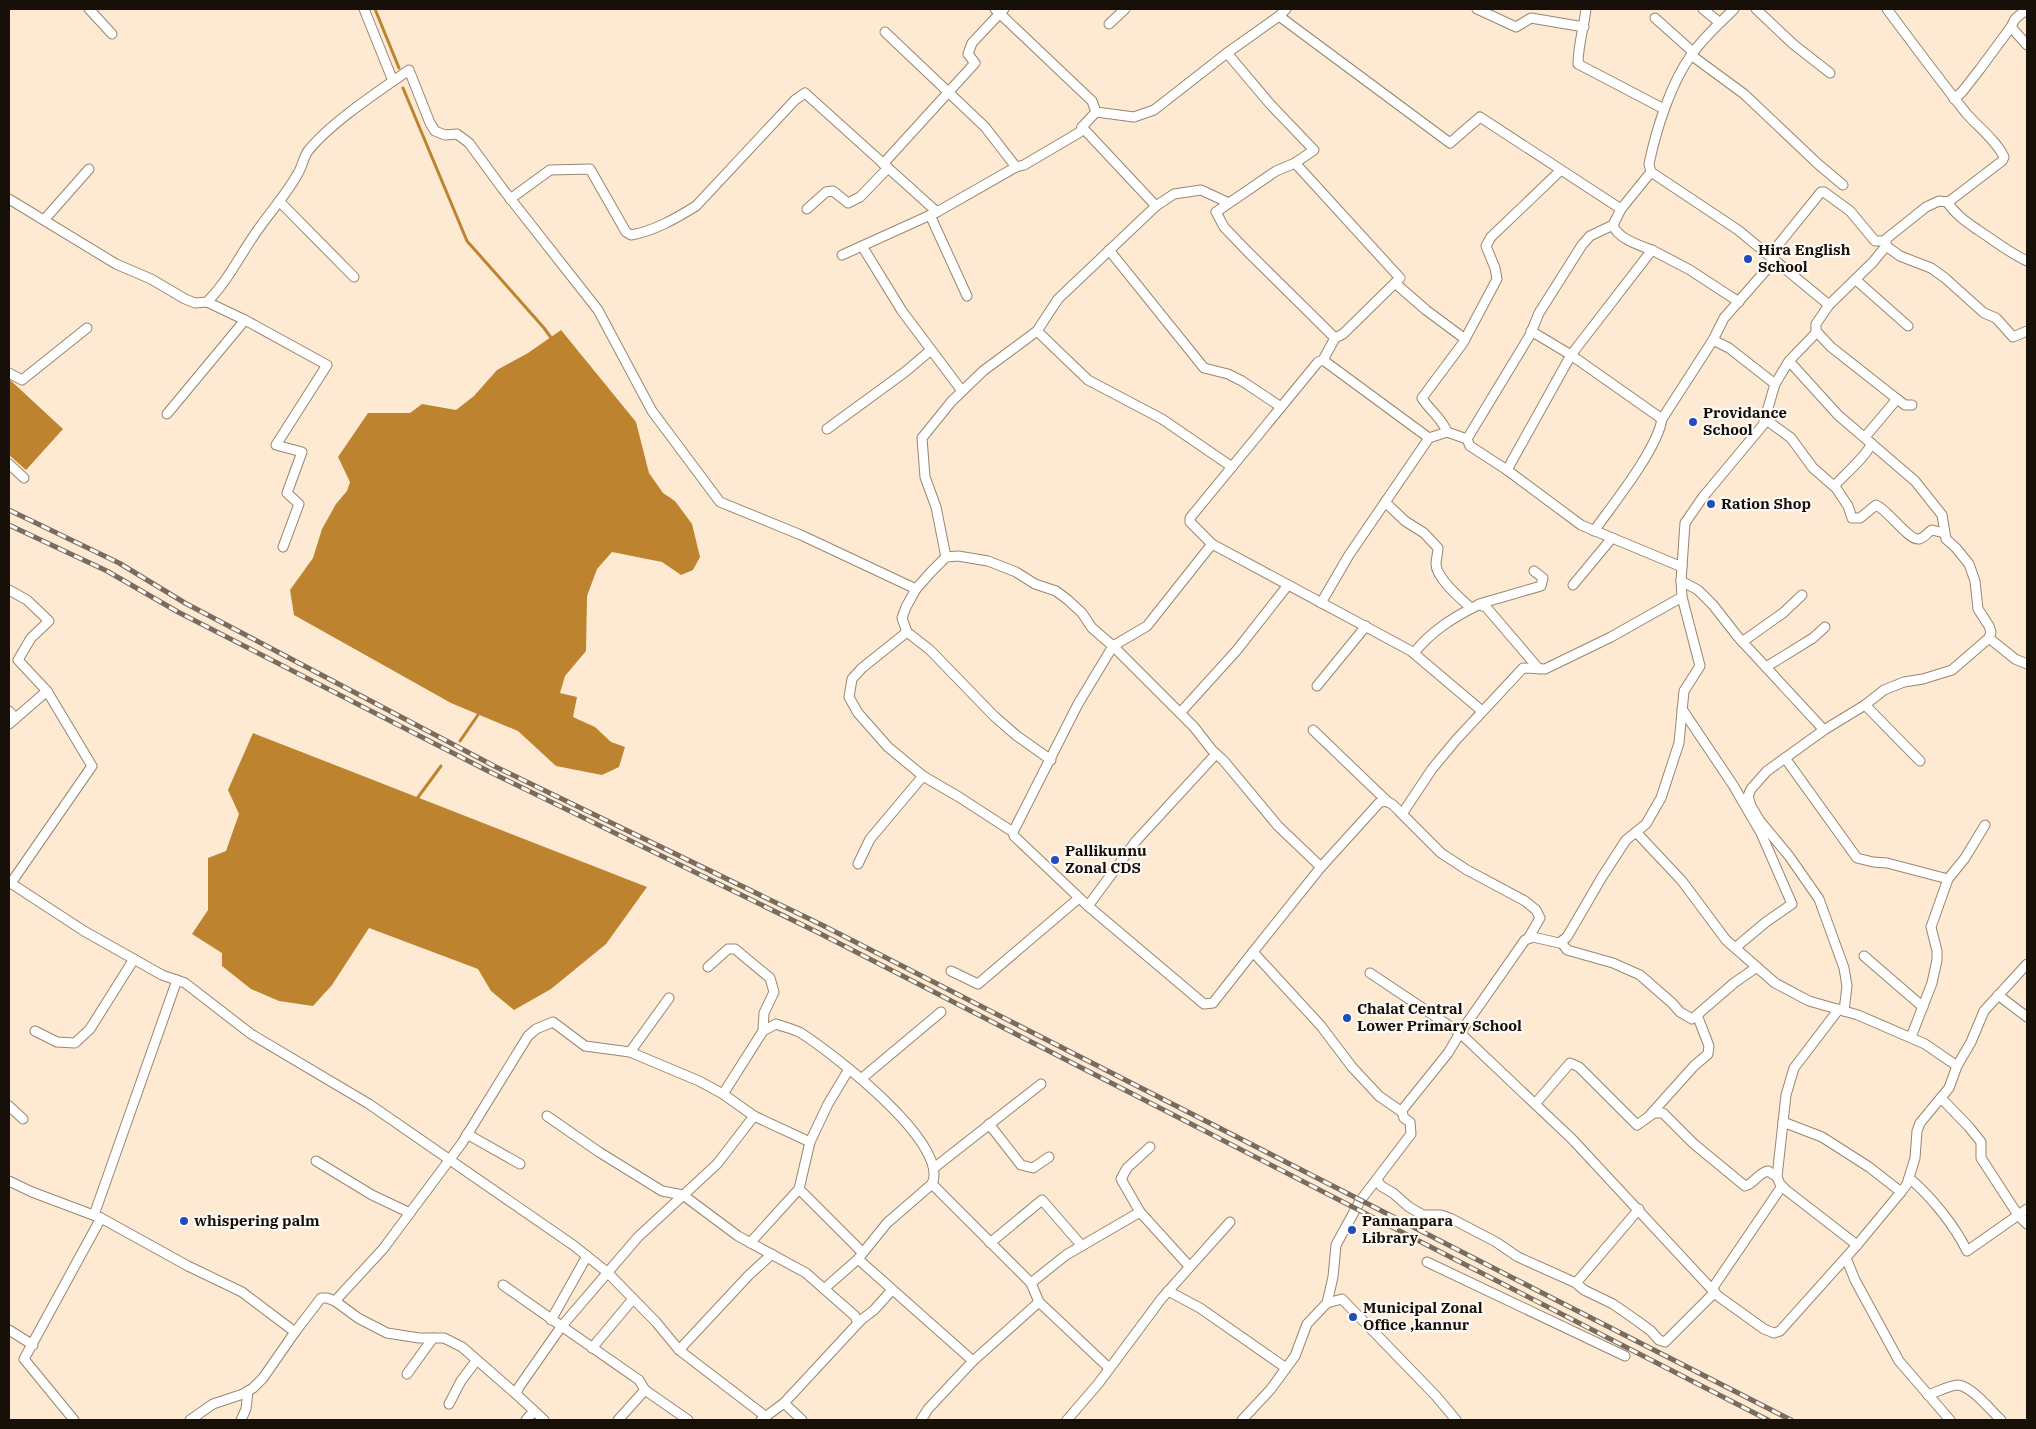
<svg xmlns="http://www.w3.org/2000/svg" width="2036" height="1429" font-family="'IBM Plex Serif',serif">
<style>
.water{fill:#bd832f}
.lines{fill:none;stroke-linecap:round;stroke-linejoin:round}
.stream{stroke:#bd832f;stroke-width:3}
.minor-casing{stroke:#988670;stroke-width:11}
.minor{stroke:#fff;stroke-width:9}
.rail-casing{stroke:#796c5e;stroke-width:5}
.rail{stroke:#fefaf5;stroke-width:3;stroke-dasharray:9;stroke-linecap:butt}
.poi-dot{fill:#204dbb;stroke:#fefaf5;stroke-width:2}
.labels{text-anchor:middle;stroke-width:4.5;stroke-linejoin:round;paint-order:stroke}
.poi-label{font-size:15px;font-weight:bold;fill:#171008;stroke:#fefaf5;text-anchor:start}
</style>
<rect width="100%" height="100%" fill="#feead2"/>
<g class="water">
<path d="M561,330l75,92 13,51 14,20 12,8 17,23 8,33 -7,13 -12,5 -19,-13 -50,-10 -15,17 -10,27 -1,55 -21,25 -5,17 17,4 -4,20 22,10 16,15 14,5 -6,20 -17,8 -46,-9 -38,-35 -67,-28 -157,-88 -4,-25 23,-32 9,-29 14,-25 11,-13 3,-9 -12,-25 30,-44h42l12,-9 34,6 18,-14 23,-26 31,-17z"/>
<path d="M9,379l54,50 -37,41 -17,-15z"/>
<path d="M253,733l394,154 -41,57 -55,45 -37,21 -23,-19 -13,-22 -109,-41 -37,57 -19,21 -34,-5 -28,-12 -29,-23v-13l-30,-19 16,-24v-52l18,-7 13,-37 -11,-24z"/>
</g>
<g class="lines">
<g class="stream">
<path d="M375,9l24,59"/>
<path d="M403,88l64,153 77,87 8,11"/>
<path d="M460,741l20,-29"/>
<path d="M416,800l25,-34"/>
</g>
<defs>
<g id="minor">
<path d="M89,9l23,25"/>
<path d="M364,9l29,72"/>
<path d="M995,9l97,92 4,11"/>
<path d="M1477,9l39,18 15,-9 53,9"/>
<path d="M1586,9c-2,18 -8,36 -8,55l86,45"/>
<path d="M1703,9l17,14"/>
<path d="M1734,9c-14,14 -30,28 -42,45 -21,28 -36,76 -43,110l2,8 87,58 91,75"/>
<path d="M1756,9l37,35 37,29"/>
<path d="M1279,16l171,127 30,-26 141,92 -8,16c5,14 26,20 39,25l-81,105 -40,-24"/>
<path d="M1655,18l38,34"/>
<path d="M1109,24l16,-15"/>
<path d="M2011,27l16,18"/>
<path d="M885,32l100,95 31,40"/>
<path d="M1227,53l43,51 44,46 -19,13 -19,8 -60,41 8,15 23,24 88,87"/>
<path d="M1691,55l53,39 74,70 25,21"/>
<path d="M1954,99l8,-7 18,-23 31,-42 4,-8 12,-10"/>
<path d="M1096,112l38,5 20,-7 73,-57 52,-37 7,-7"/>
<path d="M1295,163l105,115 -5,5 31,27 39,29"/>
<path d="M883,164l92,-101 -7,-9 4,-11 32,-34"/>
<path d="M9,199l107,65 35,15 34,20 10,4 12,-1c21,-21 33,-47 50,-71 13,-19 29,-36 40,-56 5,-7 6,-17 11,-24 22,-28 71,-60 101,-81l21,53 5,8 10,4 12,-1 12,9 33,45 96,122 54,101 68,91 81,33 115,54 15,-17 15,-15 12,-1 30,5 28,11 19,12 21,7 12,9 14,13 10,15 21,18 -35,58 -65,128 1,4 74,70 116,98 9,-1 40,-51 68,74 31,41 27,29 23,16"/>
<path d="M510,199l40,-29 40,-1 36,63 5,3c23,-4 44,-16 65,-29l99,-106 10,-7 132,119 79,-45 8,-2 56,-33 2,-5"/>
<path d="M279,201l75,76"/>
<path d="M1947,202c9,13 18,19 31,28 17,11 30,22 49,31"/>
<path d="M1156,206l18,-12 27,-4 28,13"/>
<path d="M807,209l19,-17 7,-1 15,12 12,-6 28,-29"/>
<path d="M1621,209l30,-37"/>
<path d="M930,215l37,81"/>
<path d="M44,220l45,-51"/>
<path d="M862,246l40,65 60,80"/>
<path d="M1886,246l14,10 31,12 14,10 39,35 12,5 17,19 14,-6"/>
<path d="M1109,250l95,118 24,6 14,7 39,26"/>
<path d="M1652,250l38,20 49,32"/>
<path d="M842,255l95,-43"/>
<path d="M1770,255l51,-63h3l26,19 25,30h11"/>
<path d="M1856,280l52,46"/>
<path d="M1395,283l-52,51 -8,4 -12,22 -5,2 -128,156v4l22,22 199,107 71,60"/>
<path d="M207,302l38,18 82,45 -51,80 26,7 -15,41 12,11 -16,43"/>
<path d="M1037,331l51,49 74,39 70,48"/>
<path d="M1816,331l15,16 66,52 8,6h7"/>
<path d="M1323,360l106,78"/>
<path d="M1789,361l49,54 77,66 27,34 4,24 10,9 13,16 6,17 3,28 11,17 2,6 -2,6"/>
<path d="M9,373l13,7 65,-52"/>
<path d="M1775,384l14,-23 27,-28v-9l13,-19 44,-43 13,-16v-7l40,-32 13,-6 8,1 4,-2 51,-39 2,-4c-8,-17 -26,-30 -38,-44 -27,-34 -53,-69 -79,-104"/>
<path d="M167,414l78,-94"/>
<path d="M1765,419l26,19 22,30 23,20 12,18 4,12h8l16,-13c12,5 33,36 43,34 5,-1 9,-7 13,-9l12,3"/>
<path d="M827,429l78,-57 26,-22"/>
<path d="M1447,432c-5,-14 -17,-21 -25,-34l41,-55 34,-64 -2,-11 -9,-22 5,-9 70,-67"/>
<path d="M1865,437l32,-38"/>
<path d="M1467,439l63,-104 9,-22 43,-68 8,-9 23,-11"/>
<path d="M9,464l15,14"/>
<path d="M1507,470l64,-115 91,64 51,-79"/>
<path d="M1834,486c8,-9 36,-33 37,-43"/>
<path d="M1385,502l20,19 19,12 14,15c0,5 -2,11 -2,16 0,14 25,35 35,44"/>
<path d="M1594,531c19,-27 63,-81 68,-112"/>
<path d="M1212,544l-65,82 -34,20 81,81 18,23 12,11 54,65 43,41"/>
<path d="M946,557l-10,-50 -11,-30 -3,-39 29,-36 32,-31 54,-40 21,-32 98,-93 -74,-79 14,-15"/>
<path d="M1681,581l17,9 15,15 25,32 86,93"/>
<path d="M1573,585l39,-47"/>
<path d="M916,589l-10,18 -4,11 5,14 23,18 64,66 23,20 34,24"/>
<path d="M9,590l18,10 22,21 -18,17 -13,22 29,31 45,75 -81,117"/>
<path d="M1321,603l28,-48 80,-117 18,-6 20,7 3,7 37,24 74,55 101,42"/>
<path d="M1479,604l62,-18 2,-8 -9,-7"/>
<path d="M907,632l-45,36 -10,11 -3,18 9,16 30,34 35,29 36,21 54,35"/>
<path d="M1742,642l41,-29 19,-18"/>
<path d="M1414,653c17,-22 40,-36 64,-48l8,2 53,62"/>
<path d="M1766,667l47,-29 12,-11"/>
<path d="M1317,686l49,-60"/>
<path d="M1865,705l55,56"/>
<path d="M1682,709l51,76 28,48 31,71 -26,18 -31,26"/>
<path d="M9,711l6,7"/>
<path d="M1180,713l57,-63 51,-65"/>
<path d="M9,724l38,-33"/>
<path d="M1313,730l75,72"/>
<path d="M1785,758l72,100 16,4 14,1 61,16 -17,48 6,24v9l-5,23 -21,54"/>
<path d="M858,864l12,-25 53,-63"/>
<path d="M1948,879l17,-21 20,-33"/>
<path d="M9,882l75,49 78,44 23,8 66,51 118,70 204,141 34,27 49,50 23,28 70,-75 23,-21"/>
<path d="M1088,906l48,-65 80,-87"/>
<path d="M1529,937l11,-19 -4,-8 -11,-9 -58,-31 -26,-17 -39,-39 30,-45 24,-29 67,-72 22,1 66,-32 71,-40 -1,-16 4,-58 18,-26 60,-72 12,-41 -46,-36 -16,-8 11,-22 51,-58"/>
<path d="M1562,943l5,7 46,13 27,12 32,28 8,9 12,7 5,-4"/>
<path d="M1253,952l68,-85 58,-64c10,-5 16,4 23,11"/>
<path d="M1864,956l59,51"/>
<path d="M708,967l20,-18h7l35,29 4,14 -10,21 -1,18"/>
<path d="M951,971l27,13 101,-86"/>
<path d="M1370,973l90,60 112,106 146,157 46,33 10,4 6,-2 77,-86 44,-53 6,-8 8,-26 2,-27 3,-8 29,-35 8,-22 -32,-22 -67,-29 -49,-14 -34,-18 -49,-43 -44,-59 -46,-49"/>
<path d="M1998,995l29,22"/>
<path d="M1839,1009l-45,59 -8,27 -9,82 3,7 6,6 71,55"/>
<path d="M1844,1011l3,-25 -3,-18 -25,-69 -30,-43 -29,-35 -9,-15 -3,-10 3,-7 16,-18 57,-41 41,-25 19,-15 20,-8 19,-3 29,-9 37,-32 26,21 12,5"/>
<path d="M35,1031l22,11 18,1 15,-14 44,-70"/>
<path d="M630,1052l39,-54"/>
<path d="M1957,1066l14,-24 13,-31 43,-47"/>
<path d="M861,1079l80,-67"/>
<path d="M723,1094l40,-63 13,-7c8,3 18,5 25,9 31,20 150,111 131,151l-45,39 -29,36 -34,30"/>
<path d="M1941,1098l28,29 12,15v16l37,57 9,9"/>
<path d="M1535,1104l35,-41 9,4 58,58 17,-12h9l31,31 51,42c9,-2 13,-13 23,-15l9,6"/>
<path d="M9,1106l14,13"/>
<path d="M1650,1115l44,-49 14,-12 1,-8 -12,-31 37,-32 23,-16"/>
<path d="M547,1116l52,36 63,39 21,4 55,41 68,37 49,43 3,7 3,-3 -77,83 -23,17"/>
<path d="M754,1116l56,26"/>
<path d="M1783,1122l39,15 47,30 32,25"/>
<path d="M989,1124l32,41 12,3 16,-11"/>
<path d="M467,1134l53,30"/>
<path d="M316,1161l56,34 38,18"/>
<path d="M934,1168l107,-84"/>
<path d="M1909,1178c21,17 46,48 58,73l60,-42"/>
<path d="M1377,1180l4,6 12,7 16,14 14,8h18l11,4 44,23 22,15 58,26 8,7 29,14 23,16 15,11 8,9 6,2 50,-50"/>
<path d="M9,1181l23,11 69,26 87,48 54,26 53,40"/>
<path d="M932,1184l99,99"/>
<path d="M799,1189l63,63"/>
<path d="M1140,1212l-19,-33 6,-11 23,-21"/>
<path d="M94,1215l83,-235"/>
<path d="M750,1243l49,-54 11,-47 18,-38 21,-35"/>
<path d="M990,1243l52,-43 40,46"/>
<path d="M1846,1258l9,22 44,81 51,59"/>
<path d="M858,1259l115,102"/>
<path d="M1427,1262l198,94"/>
<path d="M1576,1283l63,-74"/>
<path d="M503,1285c45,32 90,63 136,95l6,10 43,30"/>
<path d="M1712,1289l70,-103"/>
<path d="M1168,1291l32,17 86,60"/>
<path d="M335,1301l23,17 29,15 32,5h25l18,9 54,47"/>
<path d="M1327,1303l15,-4 94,97 20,24"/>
<path d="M551,1320l36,-64"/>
<path d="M861,1320l13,-10 18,-20"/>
<path d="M9,1330l24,15"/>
<path d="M592,1348l41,-49"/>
<path d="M679,1350l86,66"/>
<path d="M1109,1368l-70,-66 -8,-19 35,-28 74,-43 49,54"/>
<path d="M407,1374l26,-36"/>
<path d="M1928,1395c9,-3 22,-10 30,-10 15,2 33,26 43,35"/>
<path d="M784,1403l18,17"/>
<path d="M449,1404l12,-23 15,-20"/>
<path d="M74,1420l-50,-61 77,-141"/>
<path d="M190,1420l23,-16 30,-10 10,-6 10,-10 32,-46 26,-34h6l8,3 48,-52 79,-106 66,-107 8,-7 17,-7 32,24 45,6 69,29 24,13 31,22 -37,48 -79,73 -77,90 -42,60 -3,7 28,26"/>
<path d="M241,1420l5,-11 2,-18"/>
<path d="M526,1420l8,-9"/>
<path d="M618,1420l27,-30"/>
<path d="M921,1420l7,-11 45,-48 66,-59"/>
<path d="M1067,1420l31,-36 64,-86 68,-76"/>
<path d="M1242,1420l28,-30 25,-34 12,-32 20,-21 6,-26 3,-32 24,-44 51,-67 -1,-12 -6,-4 -2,-6 1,-3 45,-56 12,-20 65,-93 8,-3 26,6 8,-6 35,-60 24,-37 20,-16 15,-26 18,-55 5,-52 16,-25 -18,-69"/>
</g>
</defs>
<use href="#minor" class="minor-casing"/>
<use href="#minor" class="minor"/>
<defs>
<g id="rail">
<path d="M9,510l110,53 66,40 311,164 326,158 969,495"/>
<path d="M9,525l98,46 71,41 310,159 331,162 949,487"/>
</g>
</defs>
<use href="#rail" class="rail-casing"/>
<use href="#rail" class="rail"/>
</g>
<g class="poi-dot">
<circle cx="1748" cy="259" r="5"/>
<circle cx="1693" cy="422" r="5"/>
<circle cx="1711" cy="504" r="5"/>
<circle cx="1055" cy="860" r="5"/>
<circle cx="1347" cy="1018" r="5"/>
<circle cx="184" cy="1221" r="5"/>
<circle cx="1352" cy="1230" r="5"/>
<circle cx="1353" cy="1317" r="5"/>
</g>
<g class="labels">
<g class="poi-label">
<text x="1758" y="255">Hira English<tspan x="1758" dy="17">School</tspan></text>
<text x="1703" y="418">Providance<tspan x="1703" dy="17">School</tspan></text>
<text x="1721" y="509">Ration Shop</text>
<text x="1065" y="856">Pallikunnu<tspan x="1065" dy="17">Zonal CDS</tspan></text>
<text x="1357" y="1014">Chalat Central<tspan x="1357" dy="17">Lower Primary School</tspan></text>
<text x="194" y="1226">whispering palm</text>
<text x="1362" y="1226">Pannanpara<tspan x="1362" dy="17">Library</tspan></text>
<text x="1363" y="1313">Municipal Zonal<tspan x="1363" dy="17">Office ,kannur</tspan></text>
</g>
</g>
<rect width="2036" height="1429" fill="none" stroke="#171008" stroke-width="20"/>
</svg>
